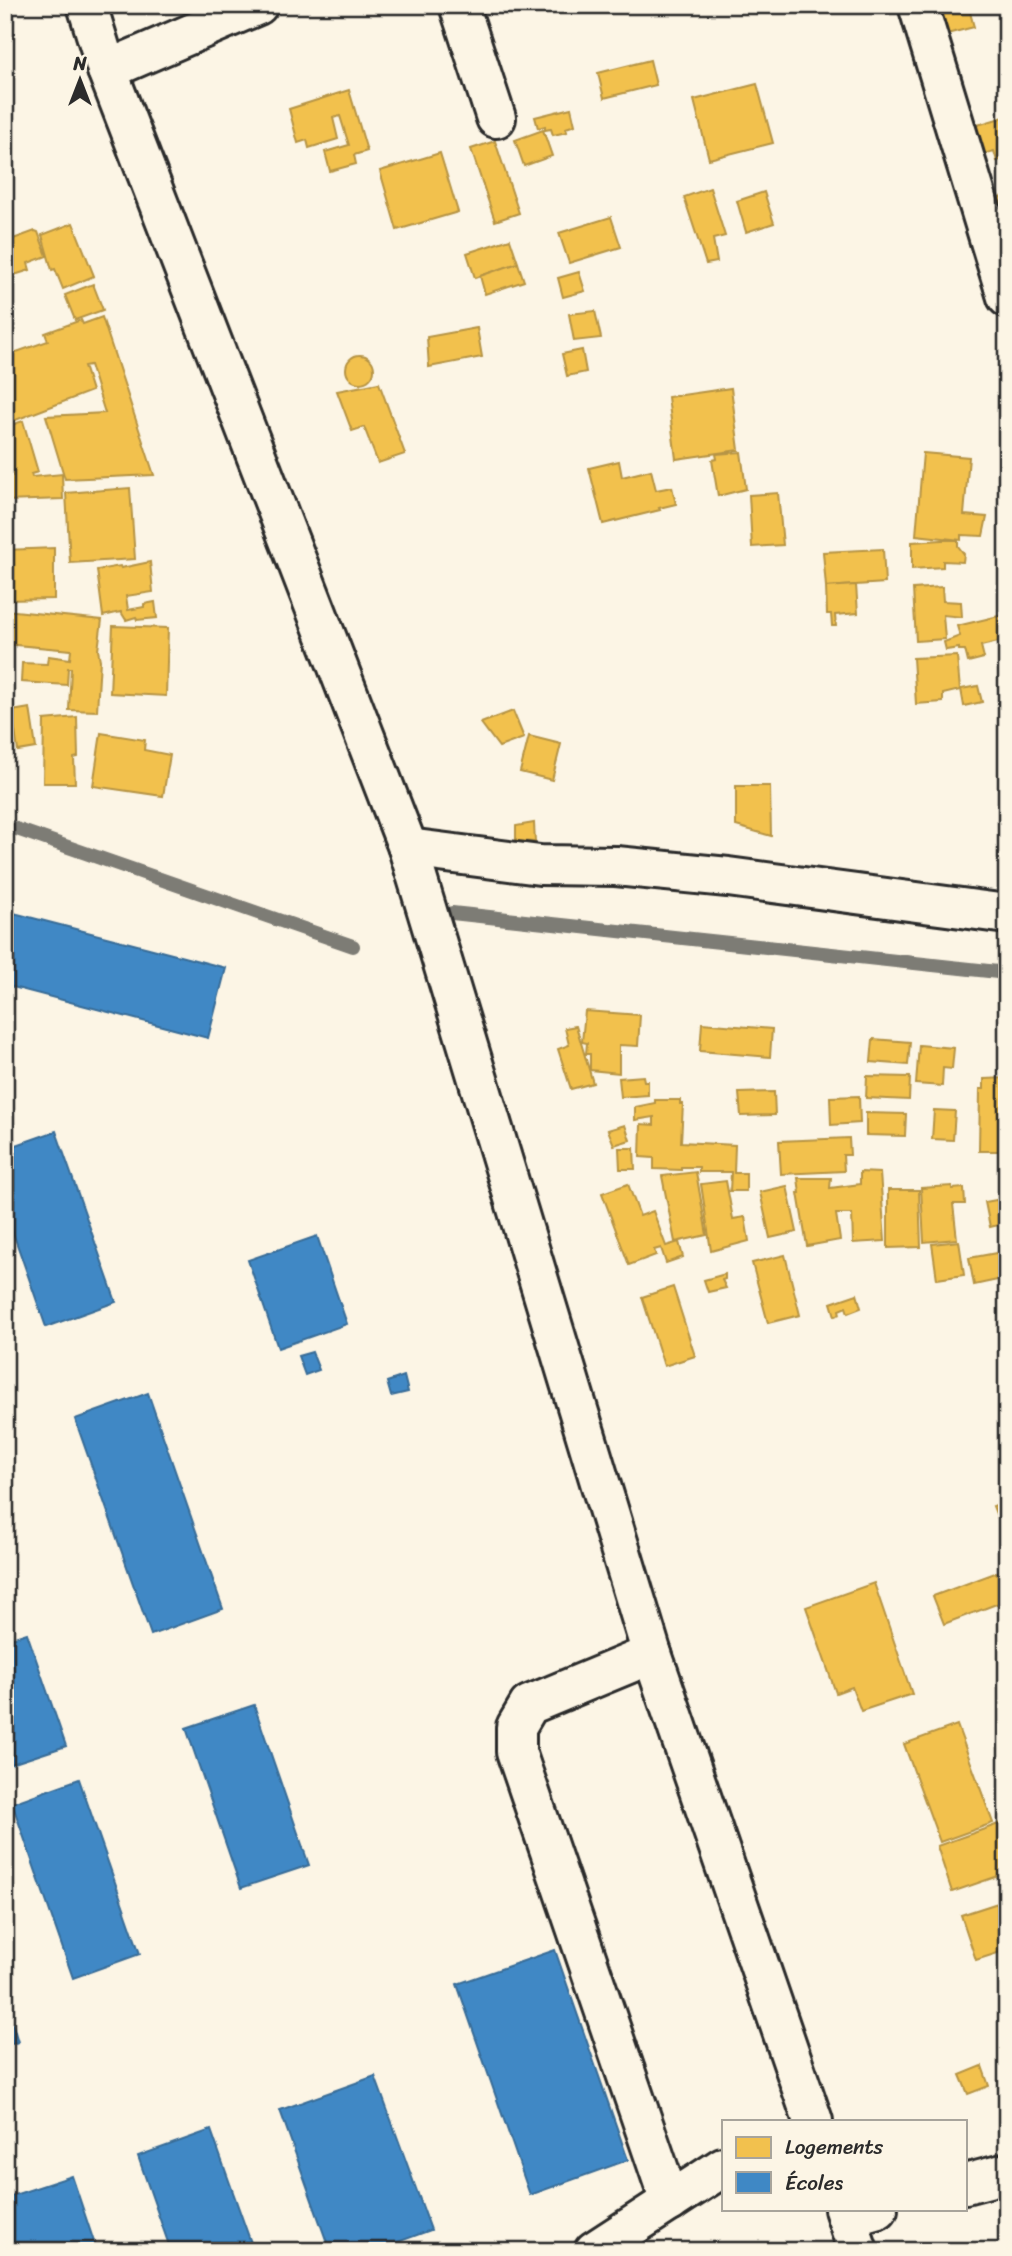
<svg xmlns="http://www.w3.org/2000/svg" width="1012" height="2256" font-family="Sriracha,sans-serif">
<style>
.homes{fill:#f2c14e;stroke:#b69444;stroke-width:2}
.schools{fill:#3f88c5;stroke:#396c97;stroke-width:2}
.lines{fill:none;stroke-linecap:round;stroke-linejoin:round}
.stream{stroke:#7d7b74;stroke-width:14}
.minor-casing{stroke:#2b2b2b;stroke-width:44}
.tertiary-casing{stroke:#2b2b2b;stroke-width:44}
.minor{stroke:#fcf5e5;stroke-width:38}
.tertiary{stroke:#fcf5e5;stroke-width:38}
</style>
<rect width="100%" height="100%" fill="#fcf5e5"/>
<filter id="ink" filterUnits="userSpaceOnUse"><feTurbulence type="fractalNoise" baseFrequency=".0143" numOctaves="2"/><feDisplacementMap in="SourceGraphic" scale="14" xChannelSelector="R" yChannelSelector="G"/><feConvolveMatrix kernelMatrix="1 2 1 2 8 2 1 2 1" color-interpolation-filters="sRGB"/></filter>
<g filter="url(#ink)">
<g class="homes">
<path d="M935,5h33l6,22 -31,8z"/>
<path d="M994,5h13v10l-6,3z"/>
<path d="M650,60l6,25 -52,13 -6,-25z"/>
<path d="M757,84l16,59 -64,16 -15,-59z"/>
<path d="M349,90l18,61 -13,4 2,9 -26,7 -5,-19 24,-7 -9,-29 -7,2 5,21 -29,9 -2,-8 -9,3 -9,-34z"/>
<path d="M571,108l4,17 -9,3 1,4 -14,3 -2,-6 -6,1v-4l-7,2 -3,-11z"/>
<path d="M1007,116v42l-10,3 -3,-10 -14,4 -9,-28z"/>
<path d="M543,130l9,26 -28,10 -9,-26z"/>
<path d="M495,141l24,72 -24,8 -24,-72z"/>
<path d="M440,153l18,59 -61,18 -17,-59z"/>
<path d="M710,188l15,48 -12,3 4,23 -11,2 -22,-67z"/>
<path d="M764,192l10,31 -28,9 -9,-31z"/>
<path d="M1007,194v18l-9,-13z"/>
<path d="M611,217l10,30 -52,16 -10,-30z"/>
<path d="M73,223l21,53 -31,13 -8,-20 -3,1 -10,-35z"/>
<path d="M35,231l3,1 9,24 -19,7 2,7 -25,8v-36z"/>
<path d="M510,239l8,24 -43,15 -8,-25z"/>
<path d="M518,263l6,18 -39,13 -5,-18z"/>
<path d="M579,272l6,19 -22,6 -5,-19z"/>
<path d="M93,284l10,26 -28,10 -10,-25z"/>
<path d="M595,311l6,27 -27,3 -5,-27z"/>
<path d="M102,317l52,158 -89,4 -19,-63 59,-3 -15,-48 -6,1 8,25 -87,33v-68l43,-15 -3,-8 36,-13 2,4z"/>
<path d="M477,328l5,29 -53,10 -2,-30z"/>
<path d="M582,350l4,22 -19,4 -5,-22z"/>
<circle cx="360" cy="369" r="14"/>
<path d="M379,383l26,71 -27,9 -14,-36 -12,4 -15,-40z"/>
<path d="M731,388l8,62 -63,9 -8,-62z"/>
<path d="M23,421l15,51 -7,2 1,3 30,-3 1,25 -58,2v-25h8l-8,-49z"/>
<path d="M1007,426v26l-8,-24z"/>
<path d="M741,452l5,37 -28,7 -6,-36 5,-1 -1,-5z"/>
<path d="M923,453l46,4 -5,58 23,2 -4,19 -22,-1v5l-45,-5z"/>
<path d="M619,461l3,16 29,-7 5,20 16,-3 4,17 -17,4 1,2 -57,14 -14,-56z"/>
<path d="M130,488l5,71 -65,4 -4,-70z"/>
<path d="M778,493l5,52 -31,2 -3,-52z"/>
<path d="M942,540h16v6l6,8 -1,8 -20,-1v6l-31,2v-27z"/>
<path d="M54,548v51l-49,1v-50z"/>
<path d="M883,549l2,34 -59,4 -3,-35z"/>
<path d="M150,562l3,30 -27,4 2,14 16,-3v-3l11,-2 2,16 -20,2 -1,-3 -10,3 -5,-8 -18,4 -6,-46 23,-4 1,2z"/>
<path d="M856,585l2,28 -23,2 1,11h-4l-1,-12h-4l-1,-27z"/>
<path d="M942,587l1,14 18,1 1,15 -19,-2 2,24 -29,2 -3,-52z"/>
<path d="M5,610l97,10 -4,30 2,10 -3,51 -28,-1 2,-42h-3l-1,17 -46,-3 1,-19 25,1 1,-8 22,3 1,-9 -66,-6z"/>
<path d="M1007,614v26l-26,6 3,12 -16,4 -3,-12h-6v-2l-13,2 -2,-8 16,-6 -3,-10z"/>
<path d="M113,626l55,2 -2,68 -56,-3z"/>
<path d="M957,656l3,34 -17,4v8l-27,2 -3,-46z"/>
<path d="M978,686l4,16 -18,4 -3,-17z"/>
<path d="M30,708l6,40 -18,3 -6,-40z"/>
<path d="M513,711l11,27 -25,9 -18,-24z"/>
<path d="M77,717l1,40 -4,1 1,25h-32l1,-63z"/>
<path d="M101,733l44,7 -1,10 26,5 -7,41 -70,-10z"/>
<path d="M529,736l32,8 -9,36 -32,-8z"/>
<path d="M736,786h34l1,50 -35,-10z"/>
<path d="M534,823l1,19 -19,-1v-15z"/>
<path d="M585,1011l55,4 -2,31 -19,-1v28l-29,-3v-16h-4l1,-11 -5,-1z"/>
<path d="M702,1023l70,6 -2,28 -70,-6z"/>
<path d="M576,1026l17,57 -22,6 -13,-40 11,-4 -4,-17z"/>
<path d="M873,1039l37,3 -2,23 -37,-3z"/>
<path d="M919,1045l35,3 -2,21 -9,-1 -1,18 -26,-2z"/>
<path d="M643,1076l1,5h4v14l-27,2 -2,-19z"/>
<path d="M867,1076l43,1 -1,23 -43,-2z"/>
<path d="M1007,1078v73h-28l1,-62h4v-10z"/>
<path d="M774,1092l1,23 -34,1 -2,-23z"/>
<path d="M859,1096l1,27 -29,2 -1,-28z"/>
<path d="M655,1100h25v4h3l-2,38 54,3 -1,28h12v18h-16l1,-19h-32v-5h-18v3l-27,-1v-11l-14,-1 1,-33 13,1v-8l-19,3v-13l20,-4z"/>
<path d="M934,1110l21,1 -2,29 -21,-1z"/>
<path d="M866,1113l40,1 -1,22 -39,-1z"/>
<path d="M625,1125l5,15 -16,5 -6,-15z"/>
<path d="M849,1138l1,17h-7l1,16 -63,3 -2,-33z"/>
<path d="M619,1148h15l1,21h-15z"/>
<rect x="1001" y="1158" width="6" height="30"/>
<path d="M696,1172l11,63 -32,7 -13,-66z"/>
<path d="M860,1172l20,1 5,68 -32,2 -1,-29h-16l4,26 -33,6 -9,-53h2l-2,-15h33l-1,10 30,-4z"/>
<path d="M726,1181l7,38 12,-2 4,24 -38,10 -10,-67z"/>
<path d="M628,1184l12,32 13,-5 13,35 13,-4 4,15 -17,6 -5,-15 -7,2 2,5 -27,10 -27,-72z"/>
<path d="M787,1186l10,46 -27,6 -10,-46z"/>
<path d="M952,1186v3l12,-1 1,16h-12l4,35 -33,3 -3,-54z"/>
<path d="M888,1190h31l2,57 -33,1z"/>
<path d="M1007,1198v25l-17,4 -5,-25z"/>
<path d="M959,1241l5,34 -27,4 -5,-35z"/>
<path d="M1007,1251v27l-33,7 -5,-27z"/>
<path d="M785,1255l15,60 -32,8 -16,-60z"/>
<path d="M725,1274v5l-3,1 4,8 -18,4 -4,-12z"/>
<path d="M673,1287l22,69 -31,10 -22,-69z"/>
<path d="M857,1294l4,14 -13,5 -2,-6 -7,3 1,4 -5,2 -4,-13z"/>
<path d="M1007,1501v32l-3,1 -11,-28z"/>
<path d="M1003,1570l4,11v19l-63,24 -11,-28z"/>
<path d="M874,1583l38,111 -51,17 -9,-24 -16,6 -30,-86z"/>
<path d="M957,1725l36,98 -53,19 -36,-98z"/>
<path d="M1007,1821v52l-55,19 -15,-46z"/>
<path d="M1007,1900v50l-31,10 -15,-45z"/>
<path d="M982,2066l7,20 -21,8 -8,-19z"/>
</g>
<g class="schools">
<path d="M6,911l220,57 -18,70 -203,-53z"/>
<path d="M56,1131l60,171 -70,25 -41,-117v-61z"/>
<path d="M317,1236l30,88 -69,24 -30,-88z"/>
<path d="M312,1352l7,18 -14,5 -7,-19z"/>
<path d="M404,1376l4,16 -17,4 -4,-14z"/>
<path d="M148,1393l75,216 -72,26 -76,-216z"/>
<path d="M27,1633l39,113 -61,20v-126z"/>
<path d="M254,1705l55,160 -68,23 -55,-160z"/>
<path d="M79,1779l61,175 -67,24 -61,-175z"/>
<path d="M555,1950l73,210 -98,35 -73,-211z"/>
<path d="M6,2002l12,40 -13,4v-44z"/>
<path d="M375,2076l56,154 -58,21h-43l-50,-141z"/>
<path d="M211,2130l34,96 9,25h-83l-33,-95z"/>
<path d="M72,2176l25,75h-82l-10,-28v-25z"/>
</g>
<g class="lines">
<g class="stream">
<path d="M5,825l348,121"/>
<path d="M452,913l555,60"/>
</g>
<defs>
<g id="minor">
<path d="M459,5l37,113"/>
<path d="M918,5l89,292"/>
<path d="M107,70l151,-65"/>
<path d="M408,848l132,17 76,1 112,11 279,37"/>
<path d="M652,1654l-123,51 -13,22v25l154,450"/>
<path d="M965,2184l42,-11"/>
<path d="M847,2218l31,-9"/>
<path d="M594,2251l129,-84"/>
</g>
<g id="tertiary">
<path d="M87,5l20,65 301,778 244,806 161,467"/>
<path d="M844,2209l14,42"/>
</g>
</defs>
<use href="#minor" class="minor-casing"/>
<use href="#tertiary" class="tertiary-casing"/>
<use href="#minor" class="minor"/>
<use href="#tertiary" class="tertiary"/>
</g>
</g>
<rect width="1012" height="2256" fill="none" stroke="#fcf5e5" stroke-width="28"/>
<rect x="14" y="14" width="984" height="2228" fill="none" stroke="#2b2b2b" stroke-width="2.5" filter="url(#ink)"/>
<rect x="722" y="2120" width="245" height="91" fill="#fcf5e5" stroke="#a8a49b" stroke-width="2"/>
<rect x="736" y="2137" width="35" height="21" fill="#f2c14e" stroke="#a8a49b" stroke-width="2"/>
<text x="785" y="2154" font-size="21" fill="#2b2b2b">Logements</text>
<rect x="736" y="2172" width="35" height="21" fill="#3f88c5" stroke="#a8a49b" stroke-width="2"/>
<text x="785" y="2190" font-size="21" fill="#2b2b2b">Écoles</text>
<g transform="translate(80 80)" stroke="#fcf5e5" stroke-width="5" paint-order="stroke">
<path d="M0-5L12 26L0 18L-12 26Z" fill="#2b2b2b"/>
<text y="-10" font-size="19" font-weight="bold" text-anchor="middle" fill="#2b2b2b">N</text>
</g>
</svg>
